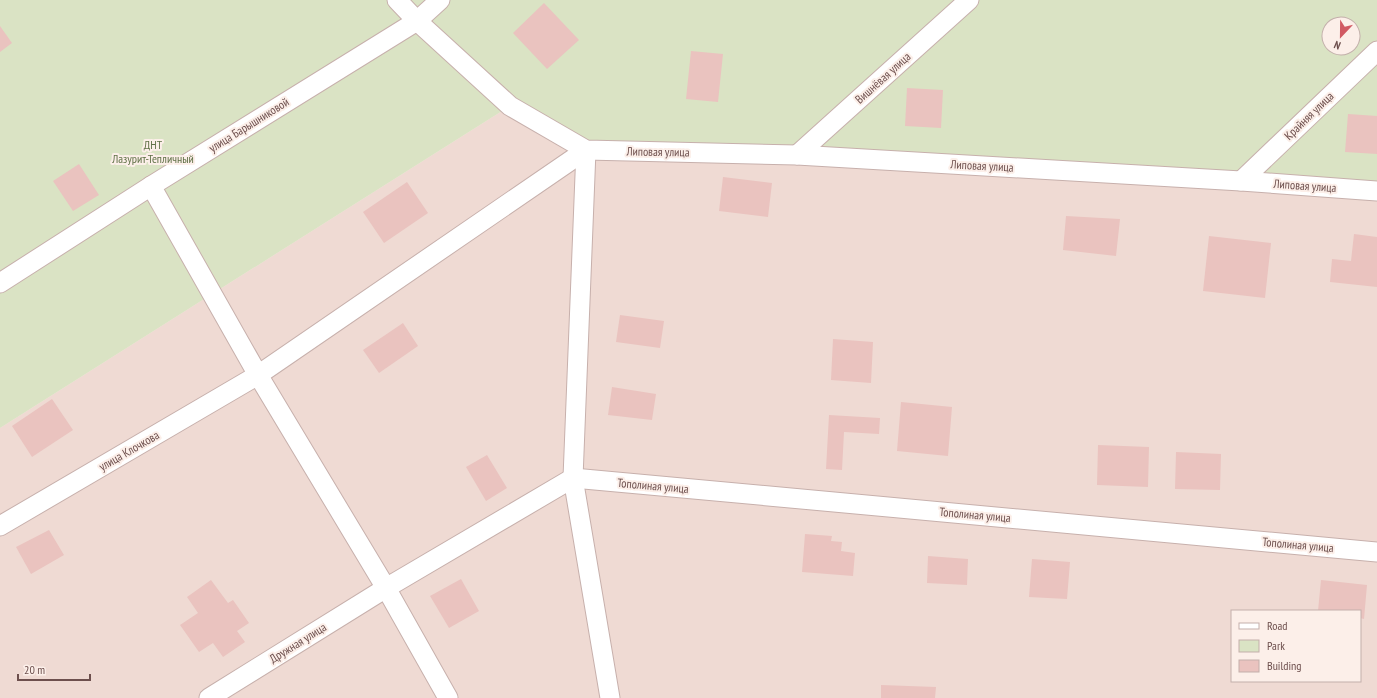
<svg xmlns="http://www.w3.org/2000/svg" width="1377" height="698" font-family="'PT Sans Narrow',sans-serif">
<style>
.residential{fill:#efdad3;fill-rule:evenodd}
.green{fill:#dae3c4;fill-rule:evenodd}
.building{fill:#eac3bf}
.lines{fill:none;stroke-linecap:round;stroke-linejoin:round}
.minor-casing{stroke:#c7b0ac;stroke-width:21}
.minor{stroke:#fff;stroke-width:19}
.labels{text-anchor:middle;stroke-width:4;stroke-linejoin:round;paint-order:stroke}
.street-label{font-size:12px;fill:#6d4f4d;stroke:#fcefe9}
.park-label{font-size:12px;fill:#607147;stroke:#fcefe9}
</style>
<rect width="100%" height="100%" fill="#f8eae3"/>
<path class="residential" d="M510,106l867,88v504h-1377v-270zM1232,611h128v70h-128z"/>
<path class="green" d="M0,0h1377v194l-788,-52 -79,-36 -510,322zM1329,24h24v24h-24z"/>
<g class="building">
<path d="M544,3l35,37 -32,29 -34,-36z"/>
<path d="M0,26l12,17 -12,9z"/>
<path d="M691,51l32,3 -5,48 -32,-3z"/>
<path d="M907,88l36,2 -2,38 -36,-2z"/>
<path d="M1348,114l29,2v38l-32,-2z"/>
<path d="M79,164l20,31 -26,16 -20,-30z"/>
<path d="M723,177l49,6 -4,34 -49,-6z"/>
<path d="M407,182l21,31 -44,30 -21,-31z"/>
<path d="M1066,216l54,3 -4,37 -53,-6z"/>
<path d="M1354,234l23,3v50l-47,-5 2,-23 19,2z"/>
<path d="M1209,236l62,7 -6,55 -62,-7z"/>
<path d="M620,315l44,6 -4,27 -44,-6z"/>
<path d="M403,323l15,23 -39,27 -16,-23z"/>
<path d="M833,339l40,3 -2,41 -40,-3z"/>
<path d="M612,387l44,7 -4,26 -44,-5z"/>
<path d="M52,399l21,31 -41,27 -20,-31z"/>
<path d="M901,402l51,5 -4,49 -51,-5z"/>
<path d="M829,415l51,3 -1,16 -35,-2 -2,38 -16,-1z"/>
<path d="M1098,445l51,2 -1,40 -51,-2z"/>
<path d="M1176,452l45,2 -1,36 -45,-1z"/>
<path d="M487,455l20,33 -21,13 -20,-34z"/>
<path d="M49,530l15,25 -33,19 -15,-27z"/>
<path d="M805,534l27,2 -1,5 11,1 -1,9 14,2 -2,23 -51,-4z"/>
<path d="M928,556l40,3 -1,26 -40,-2z"/>
<path d="M1032,559l38,3 -3,37 -38,-2z"/>
<path d="M461,579l18,32 -30,17 -19,-32z"/>
<path d="M211,580l17,23 5,-3 16,23 -12,8 8,11 -22,15 -10,-14 -14,9 -19,-27 18,-12 -11,-16z"/>
<path d="M1321,580l46,5 -3,34 -4,-1v-7h-42z"/>
<path d="M881,685l55,2 -1,11h-54z"/>
</g>
<g class="lines">
<defs>
<g id="minor">
<path d="M397,0l20,21 93,85 76,44 211,5 444,26 136,10"/>
<path d="M586,150l-13,328 37,220"/>
<path d="M797,155l172,-155"/>
<path d="M1241,181l136,-130"/>
<path d="M151,186l107,189 128,213 62,110"/>
<path d="M0,283l151,-97 266,-165 23,-21"/>
<path d="M573,478l804,74"/>
<path d="M0,526l258,-151 328,-225"/>
<path d="M209,698l177,-110 187,-110"/>
</g>
</defs>
<use href="#minor" class="minor-casing"/>
<use href="#minor" class="minor"/>
</g>
<g class="labels">
<g class="street-label">
<text transform="translate(883 78) rotate(-42)" y="4">Вишнёвая улица</text>
<text transform="translate(1309 116) rotate(-44)" y="4">Крайняя улица</text>
<text transform="translate(249 125) rotate(-32)" y="4">улица Барышниковой</text>
<text transform="translate(658 152) rotate(1)" y="4">Липовая улица</text>
<text transform="translate(982 166) rotate(3)" y="4">Липовая улица</text>
<text transform="translate(1305 186) rotate(4)" y="4">Липовая улица</text>
<text transform="translate(129 451) rotate(-30)" y="4">улица Клочкова</text>
<text transform="translate(653 486) rotate(5)" y="4">Тополиная улица</text>
<text transform="translate(975 515) rotate(5)" y="4">Тополиная улица</text>
<text transform="translate(1298 545) rotate(5)" y="4">Тополиная улица</text>
<text transform="translate(298 643) rotate(-32)" y="4">Дружная улица</text>
</g>
<g class="park-label">
<text x="153" y="149">ДНТ<tspan x="153" dy="14">Лазурит-Тепличный</tspan></text>
</g>
</g>
<rect x="1231" y="610" width="130" height="72" fill="#fcefe9" stroke="#c3afab"/>
<rect x="1239" y="623" width="20" height="6" fill="#ffffff" stroke="#c3afab"/>
<text x="1267" y="630" font-size="12" fill="#6d4f4d">Road</text>
<rect x="1239" y="640" width="20" height="12" fill="#dae3c4" stroke="#c3afab"/>
<text x="1267" y="650" font-size="12" fill="#6d4f4d">Park</text>
<rect x="1239" y="660" width="20" height="12" fill="#eac3bf" stroke="#c3afab"/>
<text x="1267" y="670" font-size="12" fill="#6d4f4d">Building</text>
<g transform="translate(1341 36) rotate(202)"><circle r="19" fill="#fcefe9" stroke="#c3afab"/>
<path d="M0-3L7 15L0 10L-7 15Z" fill="#d15962"/>
<text y="-6" font-size="11" font-weight="bold" text-anchor="middle" fill="#6d4f4d">N</text>
</g>
<path d="M18 674v6h72v-6" fill="none" stroke="#6d4f4d" stroke-width="2"/>
<text x="24" y="674" font-size="12" fill="#6d4f4d" stroke="#fcefe9" stroke-width="3" paint-order="stroke">20 m</text>
</svg>
